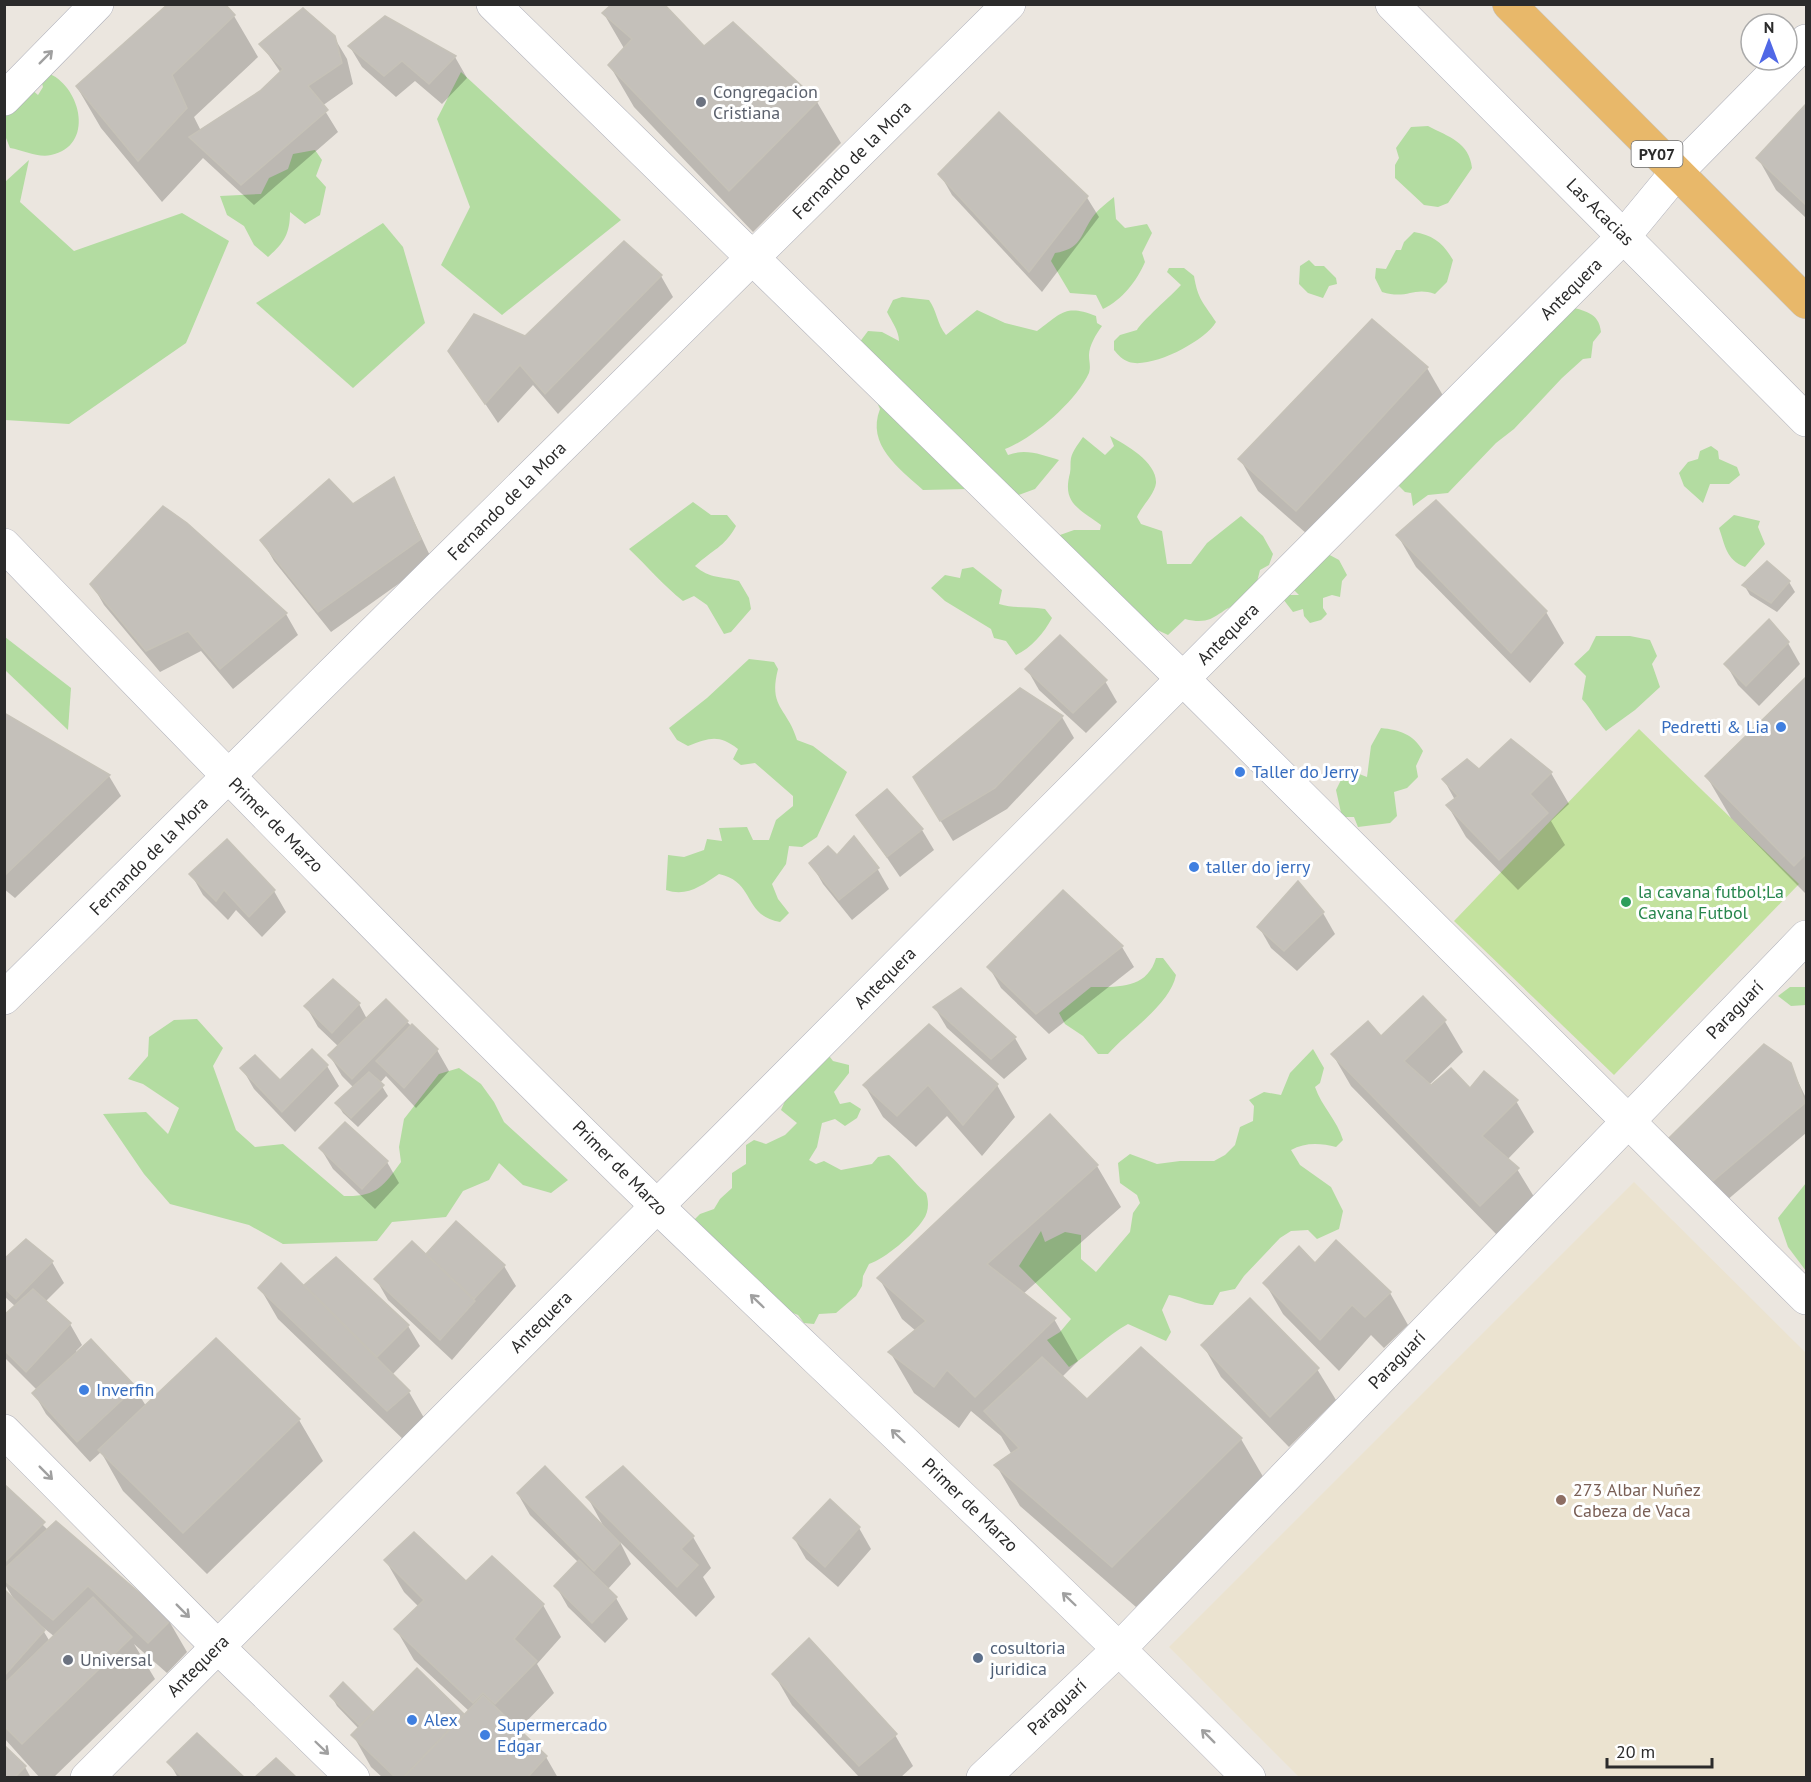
<svg xmlns="http://www.w3.org/2000/svg" width="1811" height="1782" font-family="'PT Sans',sans-serif">
<style>
.education{fill:#ebe3d0}
.green{fill:#b3dca1}
.pitch{fill:#c3e29e}
.shadow{fill:#0003;fill-rule:evenodd}
.building{fill:#c4c0ba;stroke:#c6c2b8;stroke-width:1.5}
.lines{fill:none;stroke-linecap:round;stroke-linejoin:round}
.minor-casing{stroke:#afb0ba;stroke-width:34}
.trunk-casing{stroke:#c4c4c4;stroke-width:34}
.minor{stroke:#fff;stroke-width:33}
.trunk{stroke:#e8b86a;stroke-width:33}
.oneway{stroke:#a0a0a0}
.worship-dot{fill:#6b7280;stroke:#fff;stroke-width:2}
.shop-dot{fill:#3f7fe0;stroke:#fff;stroke-width:2}
.leisure-dot{fill:#2e9e5b;stroke:#fff;stroke-width:2}
.education-dot{fill:#8d6e63;stroke:#fff;stroke-width:2}
.service-dot{fill:#5c6f8a;stroke:#fff;stroke-width:2}
.labels{text-anchor:middle;stroke-width:6;stroke-linejoin:round;paint-order:stroke}
.shield{fill:#fff;stroke:#6b6b6b;stroke-width:1.5}
.shield-label{font-size:16px;font-weight:bold;fill:#2b2b2b}
.worship-label{font-size:18px;fill:#5b616d;stroke:#fff;text-anchor:start}
.street-label{font-size:18px;fill:#2b2b2b;stroke:#fff}
.shop-label{font-size:18px;fill:#366cbe;stroke:#fff;text-anchor:start}
.leisure-label{font-size:18px;fill:#27864d;stroke:#fff;text-anchor:start}
.education-label{font-size:18px;fill:#785e54;stroke:#fff;text-anchor:start}
.service-label{font-size:18px;fill:#4e5e75;stroke:#fff;text-anchor:start}
</style>
<rect width="100%" height="100%" fill="#ebe6df"/>
<path class="education" d="M1634,1182l172,171v424h-507l-130,-130z"/>
<g class="green">
<path d="M461,72l160,148 -119,95 -61,-50 29,-58 -33,-88z"/>
<path d="M50,74c31,14 45,72 1,81 -13,3 -28,-5 -41,-7l-4,-10 -2,-26 27,-23 7,6 5,-8 -3,-11z"/>
<path d="M1428,126c21,11 41,16 44,42l-24,35 -10,4 -14,-2 -29,-27v-13l4,-7 -3,-10 15,-21z"/>
<path d="M315,150l7,10 -6,16 10,11 -6,28 -15,9 -15,-12c0,22 -6,31 -22,45l-14,-12 -10,-19 -17,-11 -7,-19 41,-2 8,-16 19,-9 5,-15z"/>
<path d="M29,160l-9,42 54,49 108,-38 47,28 -43,102 -117,81 -64,-4v-238z"/>
<path d="M1114,197l2,22 9,9 22,-4 5,9 -10,20 3,9c-8,19 -23,38 -42,47l-7,-14 -26,-2 -19,-32 4,-8c26,-4 25,-17 37,-35 6,-9 15,-15 22,-21z"/>
<path d="M383,223l20,24 22,76 -72,65 -97,-85z"/>
<path d="M1414,232c19,3 29,11 39,28l-6,22 -12,12c-22,-8 -27,6 -53,-2l-7,-14 1,-10 10,1 10,-19h5l3,-8z"/>
<path d="M1309,260l6,6h9l12,12 1,6 -8,2 -6,12 -15,-5 -9,-9 1,-18z"/>
<path d="M1169,268h15l10,8c4,24 9,26 22,46 -12,20 -65,47 -87,40 -6,-2 -11,-7 -15,-12v-9l6,-6 17,-5c4,-8 35,-35 44,-45l-14,-13z"/>
<path d="M902,297l27,3c8,11 8,24 17,35l31,-25 28,13 32,8c25,-18 28,-27 59,-15l1,7 5,3c-6,8 -13,20 -13,29 0,7 2,11 0,18 -13,28 -55,65 -84,76l3,6c18,-7 34,0 51,5l-24,29 -19,7 -157,-153 9,-12 14,1 17,9c0,-10 -7,-19 -12,-29l6,-12z"/>
<path d="M1567,306c17,5 32,6 34,26l-8,10 -2,16 -8,1 -21,19 -48,51 -18,14 -48,50 -20,2 -15,11 -2,-13 -6,-1 -6,-6 4,-19z"/>
<path d="M875,398l93,91 -45,1c-24,-22 -57,-45 -43,-81z"/>
<path d="M1110,436c16,9 47,26 46,47 -1,11 -15,24 -19,34l4,7 21,7 5,33h24l16,-21 34,-27 22,20 10,18 -4,11 -9,5 -3,12 -16,21c-24,6 -25,24 -56,16l-17,16 -17,-8 -98,-93 7,1 14,-5h26l1,-5c-23,-17 -39,-22 -31,-52 1,-5 0,-10 1,-15 2,-8 8,-15 12,-21l22,18 9,-9z"/>
<path d="M1711,446l7,5 1,8 18,8 3,8 -11,9h-19l-7,19 -19,-17 -5,-13 9,-11 10,-3 2,-8z"/>
<path d="M693,502l18,13h16l9,11c-11,21 -24,24 -41,40 15,13 26,10 44,15l10,17 2,11 -20,23 -7,2 -17,-29 -13,-9 -11,5c-19,-15 -35,-34 -54,-52z"/>
<path d="M1734,515l26,6 -2,6 7,17 -20,23c-19,-7 -20,-22 -26,-39z"/>
<path d="M1326,553l13,7 8,15 -5,6 -2,16 -8,-2 -9,3v10l4,6 -6,6 -11,3 -6,-7 -1,-7 -10,3 -13,-17h19l-9,-9z"/>
<path d="M973,567l29,23 -3,14c16,5 29,2 46,5l7,9c-8,15 -21,30 -36,37l-10,-14 -12,-3 -3,-9 -46,-28 -14,-13 14,-13 15,3 2,-9z"/>
<path d="M1596,636h34l20,4 7,16 -5,8 8,23 -25,23 -29,21c-10,-11 -14,-21 -24,-32l4,-23 -12,-12 15,-14z"/>
<path d="M5,637l66,51 -3,42 -63,-60z"/>
<path d="M749,659l25,3 4,7c-10,39 9,38 19,71l16,6 34,26 -30,65 -15,10 -13,-1 -3,18 -14,20 6,15 11,14 -9,9c-38,-7 -24,-40 -61,-48 -18,12 -32,23 -53,16l2,-35 16,2 20,-7 3,-11 15,2 -3,-13 28,-1 6,13h16l7,-20 17,-14v-10l-38,-33 -14,2 -8,-6 5,-10c-20,-15 -28,-11 -50,-3l-11,-6 -8,-12 38,-30z"/>
<path d="M1381,728c19,2 32,6 42,23l-7,15 2,11 -11,11 -13,4 3,24 -7,7 -32,4 -4,-10h-12l-6,-27 8,-16 10,-2 13,5 4,-31z"/>
<path d="M1156,958h7l13,17c-6,30 -49,57 -68,79h-10l-15,-18 -18,-12 -6,-11 32,-26c27,0 56,2 65,-29z"/>
<path d="M1790,987h16v18l-15,1 -13,-10z"/>
<path d="M197,1019l26,29 -10,18 23,64 19,17 28,-3 61,52c32,1 39,-9 57,-34l-2,-15 5,-28 35,-45 20,-6 22,16 13,18 10,20 64,58 -17,13 -28,-8 -24,-22 -10,17 -26,11 -17,26 -54,5 -15,19 -94,3 -34,-19 -79,-21 -26,-30 -41,-60 43,-2 22,22 11,-26 -36,-24 -15,-5 20,-23 1,-19 25,-17z"/>
<path d="M1313,1049l11,19 -4,15 -5,4c7,20 22,33 28,53l-7,7c-15,-4 -31,-5 -45,3l9,15 31,22 12,24 -4,18 -22,10 -9,-9 -17,1 -11,7 -36,38 -9,13 -15,3 -7,13c-16,1 -28,-8 -44,-10l-7,15 9,22 -5,9 -38,-17c-22,12 -38,30 -59,43l-22,-27 13,-8 11,-13 -52,-53 22,-35 4,11 20,-10 16,3v24l15,13 34,-40 3,-19 7,-10 -3,-8 -17,-12 -2,-20 12,-9 27,10 23,-3h34l11,-6 10,-10 5,-18 13,-6 1,-15 -5,-6 15,-8 17,3 9,-22z"/>
<path d="M826,1052l7,9 16,4v8l-15,19 6,12 10,-2 11,7 -4,9 -12,8 -10,-7 -13,4 -5,24 -8,13 7,4 8,-3 17,9 31,-6 6,-7 11,-2c14,12 23,26 37,38 3,9 3,19 -3,27 -9,14 -38,39 -54,44l-6,12 -1,10 -6,10 -20,17 -17,1 -5,10 -10,-1 -6,-8 -15,-6 -91,-87 8,-8 14,-5 6,-10 12,-11v-15l14,-9v-19l8,-5 12,4 19,-9 12,-12 -16,-13 4,-9z"/>
<path d="M1806,1183v88l-18,-24 -10,-29z"/>
</g>
<path class="pitch" d="M1639,729l160,155 -185,191 -160,-154z"/>
<g class="shadow">
<path d="M604,14l100,34 113,54 24,41 -88,89 -119,-125 -24,-41 15,-16z"/>
<path d="M234,16l24,41 -64,60 7,14 60,-39 20,-19 -20,-29 73,-7 13,22 6,25 -31,22 16,26 -84,73 -51,-47 -41,44 -61,-74 -24,-41z"/>
<path d="M385,18l70,39 12,21 -25,26 -27,-23 -19,16 -34,-30 -12,-20z"/>
<path d="M1806,106v112l-30,-28 -18,-32z"/>
<path d="M940,174l146,22 13,21 -57,75 -90,-97z"/>
<path d="M661,276l12,21 -115,117 -25,-29 -35,38 -48,-72 75,-13z"/>
<path d="M1427,368l18,31 -130,142 -57,-50 -18,-32z"/>
<path d="M394,479l38,81 -101,72 -57,-71 -12,-21 91,-34z"/>
<path d="M186,524l100,90 12,21 -65,54 -32,-38 -41,21 -56,-67 -12,-21z"/>
<path d="M1398,536l148,76 18,31 -34,40 -114,-116z"/>
<path d="M1789,582l6,10 -18,20 -27,-17 -6,-10z"/>
<path d="M1788,643l12,21 -41,42 -21,-21 -12,-21z"/>
<path d="M1027,669l78,12 12,21 -31,31 -47,-43z"/>
<path d="M1806,679v215l-75,-76 -24,-41z"/>
<path d="M1020,690l42,27 12,21 -67,71 -54,32 -26,-42z"/>
<path d="M4,714l105,62 12,20 -106,102 -11,-9z"/>
<path d="M1479,771l72,2 18,31 -18,17 14,24 -47,45 -52,-53 -18,-31 7,-6 -11,-20z"/>
<path d="M858,815l64,15 12,20 -34,27z"/>
<path d="M811,863l66,5 12,21 -37,31 -29,-36z"/>
<path d="M191,874l83,17 12,21 -24,25 -26,-27 -8,10 -25,-25z"/>
<path d="M1298,884l25,29 12,21 -38,37 -26,-23 -12,-21z"/>
<path d="M1122,947l12,20 -85,67 -48,-46 -12,-21z"/>
<path d="M333,981l26,23 8,15 40,3 30,28 12,21 -33,37 -30,-32 -6,7 8,13 -30,31 -15,-14 -6,-10 17,-15 -12,-12 -12,-20 9,-9 -21,-20 -12,-21z"/>
<path d="M961,990l54,48 12,21 -23,20 -57,-51 -12,-20z"/>
<path d="M1444,1020l19,32 -34,33 87,16 18,31 -27,28 10,9 19,31 -37,37 -148,-151 -18,-31z"/>
<path d="M929,1026l68,59 18,32 -33,39 -35,-40 -31,31 -33,-30 -18,-31z"/>
<path d="M1790,1065l16,33v35l-80,68 -44,-41z"/>
<path d="M327,1066l12,20 -44,46 -41,-43 -12,-21 38,14z"/>
<path d="M321,1149l66,13 12,21 -24,26 -42,-40z"/>
<path d="M1097,1166l24,41 -98,87 31,25 24,42 -16,16 25,24 54,-52 100,90 24,41 -129,127 -116,-101 -24,-41 16,-10 -11,-19 -30,-25 -12,17 -45,-35 -24,-41 26,-21 -14,-12 -23,-41z"/>
<path d="M456,1223l48,43 12,20 -64,74 -64,-60 -12,-21 49,-23z"/>
<path d="M1337,1242l53,51 18,32 -24,23 -13,-13 -32,36 -56,-57 -18,-31 51,-18z"/>
<path d="M4,1261l48,1 12,21 -19,19 25,22 12,21 -6,6 1,2 14,-12 44,47 11,18 153,14 24,41 -116,113 -84,-83 -22,-39 -11,10 -44,-48 -12,-21 3,-3 -33,-33v-39l12,-11 -12,-11z"/>
<path d="M306,1286l102,40 12,20 -28,29 17,17 18,31 -21,19 -128,-123 -18,-31 49,4z"/>
<path d="M1203,1345l114,24 19,31 -47,47 -68,-70z"/>
<path d="M4,1486l44,44 121,91 18,31 -20,21 -33,-29 21,35 -102,99h-13l-36,-40v-146l11,9 -11,-18zM40,1625l15,12 -5,5z"/>
<path d="M518,1494l87,35 -17,-31 105,39 18,31 -8,9 12,20 -19,20 -76,-75 11,22 -24,26 9,8 12,21 -23,24 -37,-36 -12,-21 23,-23 -49,-48z"/>
<path d="M859,1528l12,21 -33,38 -32,-28 -12,-21z"/>
<path d="M386,1561l157,44 18,32 -24,27 17,29 -36,37 28,27 12,21h-175l-12,-11 -18,-32 6,-6 -22,-23 -5,-9 11,-12 30,30 44,-45 47,46 5,-5 -55,-51 -18,-31 23,-22 -15,-15z"/>
<path d="M774,1674l121,61 18,31 -13,12h-40l-68,-73z"/>
<path d="M4,1748l21,19 6,11h-27z"/>
<path d="M169,1762l74,16h-65z"/>
</g>
<g class="building">
<path d="M168,4h57l10,11 -63,60 15,33 -49,53 -62,-75z"/>
<path d="M612,4h52l40,42 29,-24 85,79 -89,90 -121,-126 24,-26 -30,-26z"/>
<path d="M303,8l32,28 7,27 -34,23 20,24 -87,75 -52,-48 71,-46 23,-22 -24,-25z"/>
<path d="M385,16l71,40 -27,28 -27,-23 -18,15 -36,-30z"/>
<path d="M1806,104v101l-50,-47z"/>
<path d="M999,112l89,84 -59,76 -91,-98z"/>
<path d="M624,241l38,34 -117,119 -25,-29 -35,39 -37,-53 26,-37 51,22z"/>
<path d="M1372,319l56,48 -132,144 -58,-52z"/>
<path d="M394,477l27,62 -103,73 -58,-72 69,-61 24,25z"/>
<path d="M1436,500l111,111 -36,42 -115,-118z"/>
<path d="M163,506l24,17 100,90 -67,56 -32,-38 -42,20 -56,-67z"/>
<path d="M1767,561l23,20 -19,22 -29,-18z"/>
<path d="M1769,619l20,23 -43,44 -22,-22z"/>
<path d="M1060,635l47,45 -34,33 -48,-44z"/>
<path d="M1806,677v177l-12,12 -89,-90z"/>
<path d="M1020,688l43,28 -68,72 -55,33 -27,-44z"/>
<path d="M4,713l106,62 -106,101z"/>
<path d="M1511,739l41,33 -22,22 18,19 -49,47 -53,-55 12,-9 -16,-17 25,-20 12,10z"/>
<path d="M887,789l36,40 -36,28 -31,-42z"/>
<path d="M854,836l25,32 -40,32 -30,-37 19,-17 9,9z"/>
<path d="M227,839l48,51 -26,27 -25,-27 -8,11 -27,-27z"/>
<path d="M1298,881l26,31 -40,39 -27,-24z"/>
<path d="M1063,890l60,56 -87,68 -49,-47z"/>
<path d="M333,979l27,24 -28,30 -28,-27z"/>
<path d="M961,988l55,49 -25,22 -58,-52z"/>
<path d="M1423,996l23,24 -42,41 27,24 20,-17 19,20 14,-17 34,29 -36,36 37,32 -39,38 -149,-152 37,-33 13,15z"/>
<path d="M386,999l22,22 -56,58 -24,-24z"/>
<path d="M412,1024l26,25 -34,39 -28,-27z"/>
<path d="M929,1024l69,60 -35,41 -35,-40 -31,31 -34,-31z"/>
<path d="M1764,1044l27,19 14,40 -92,78 -45,-42z"/>
<path d="M312,1049l16,16 -46,47 -42,-44 15,-13 25,25z"/>
<path d="M369,1072l15,13 -33,33 -16,-15z"/>
<path d="M1050,1114l48,51 -111,99 69,54 -81,79 -28,-27 -13,17 -46,-35 38,-31 -49,-43z"/>
<path d="M345,1122l43,39 -26,28 -43,-41z"/>
<path d="M456,1221l49,44 -31,34 -48,-45z"/>
<path d="M26,1239l27,22 -37,38 -12,-11v-29z"/>
<path d="M1336,1240l55,52 -26,25 -13,-12 -32,35 -57,-57 36,-37 16,17z"/>
<path d="M412,1241l63,60 -35,39 -66,-61z"/>
<path d="M336,1257l73,68 -32,32 -73,-72z"/>
<path d="M281,1263l129,128 -23,20 -129,-123z"/>
<path d="M33,1289l38,34 -45,49 -22,-22v-35z"/>
<path d="M1250,1298l69,70 -49,49 -69,-72z"/>
<path d="M216,1338l84,81 -117,114 -85,-83z"/>
<path d="M91,1339l45,48 -59,55 -45,-49z"/>
<path d="M1141,1347l101,91 -130,129 -118,-102 25,-17 -35,-37 58,-54 45,42z"/>
<path d="M545,1466l75,77 -26,28 -77,-78z"/>
<path d="M623,1466l71,70 -13,13 17,16 -21,22 -91,-90z"/>
<path d="M4,1484l41,38 -41,41z"/>
<path d="M830,1499l30,28 -35,40 -32,-29z"/>
<path d="M56,1521l115,99 -23,23 -60,-57 -35,34 -49,-40v-11z"/>
<path d="M414,1532l52,49 26,-25 52,48 -30,35 23,22 -42,43 -12,-11 -10,10 -79,-74 30,-29 -40,-40z"/>
<path d="M579,1560l38,37 -25,26 -38,-37z"/>
<path d="M4,1589l41,41 -41,46z"/>
<path d="M93,1597l39,40 -110,107 -18,-18v-42z"/>
<path d="M809,1638l88,96 -38,32 -87,-92z"/>
<path d="M417,1668l47,46 -61,64h-7l-45,-43z"/>
<path d="M343,1682l30,30 -13,14 -30,-30z"/>
<path d="M483,1695l64,61 -20,22h-124z"/>
<path d="M197,1733l48,45h-62l-16,-16z"/>
<path d="M4,1745l22,21 -12,12h-10z"/>
<path d="M276,1758l21,20h-43z"/>
</g>
<g class="lines">
<defs>
<g id="minor">
<path d="M493,4l690,675 623,619"/>
<path d="M1392,4l414,416"/>
<path d="M4,99l93,-95"/>
<path d="M4,545c216,223 433,447 656,664 197,189 396,375 589,569"/>
<path d="M4,998l1005,-994"/>
<path d="M4,1431l214,216 135,131"/>
<path d="M87,1778l1537,-1542 52,-63 130,-132"/>
<path d="M983,1778l137,-130 686,-711"/>
</g>
<path id="trunk" d="M1509,4l297,298"/>
</defs>
<use href="#minor" class="minor-casing"/>
<use href="#trunk" class="trunk-casing"/>
<use href="#minor" class="minor"/>
<use href="#trunk" class="trunk"/>
</g>
<defs><path id="oneway-shaft" d="M-6 0H5M1.5-3L5.5 0L1.5 3" fill="none" stroke-width="1.6" stroke-linecap="round" stroke-linejoin="round" transform="scale(1.5)"/></defs>
<g class="oneway">
<use href="#oneway-shaft" transform="translate(46 57) rotate(-45)"/>
<use href="#oneway-shaft" transform="translate(757 1301) rotate(-136)"/>
<use href="#oneway-shaft" transform="translate(898 1436) rotate(-136)"/>
<use href="#oneway-shaft" transform="translate(46 1473) rotate(45)"/>
<use href="#oneway-shaft" transform="translate(1069 1599) rotate(-136)"/>
<use href="#oneway-shaft" transform="translate(183 1611) rotate(45)"/>
<use href="#oneway-shaft" transform="translate(1208 1736) rotate(-135)"/>
<use href="#oneway-shaft" transform="translate(322 1748) rotate(44)"/>
</g>
<g class="worship-dot">
<circle cx="701" cy="102" r="6"/>
<circle cx="68" cy="1660" r="6"/>
</g>
<g class="shop-dot">
<circle cx="1781" cy="727" r="6"/>
<circle cx="1240" cy="772" r="6"/>
<circle cx="1194" cy="867" r="6"/>
<circle cx="84" cy="1390" r="6"/>
<circle cx="412" cy="1720" r="6"/>
<circle cx="485" cy="1735" r="6"/>
</g>
<circle class="leisure-dot" cx="1626" cy="902" r="6"/>
<circle class="education-dot" cx="1561" cy="1500" r="6"/>
<circle class="service-dot" cx="978" cy="1658" r="6"/>
<g class="labels">
<rect class="shield" x="1631.5" y="141" width="51" height="26" rx="4.5"/>
<g class="shield-label">
<text x="1657" y="160">PY07</text>
</g>
<g class="worship-label">
<text x="713" y="98">Congregacion<tspan x="713" dy="21">Cristiana</tspan></text>
<text x="80" y="1666">Universal</text>
</g>
<g class="street-label">
<text transform="translate(852 160) rotate(-45)" y="6">Fernando de la Mora</text>
<text transform="translate(1600 212) rotate(45)" y="6">Las Acacias</text>
<text transform="translate(1571 289) rotate(-45)" y="6">Antequera</text>
<text transform="translate(507 501) rotate(-45)" y="6">Fernando de la Mora</text>
<text transform="translate(1228 634) rotate(-45)" y="6">Antequera</text>
<text transform="translate(276 825) rotate(45)" y="6">Primer de Marzo</text>
<text transform="translate(149 856) rotate(-45)" y="6">Fernando de la Mora</text>
<text transform="translate(885 978) rotate(-45)" y="6">Antequera</text>
<text transform="translate(1735 1010) rotate(-46)" y="6">Paraguarí</text>
<text transform="translate(620 1168) rotate(45)" y="6">Primer de Marzo</text>
<text transform="translate(541 1322) rotate(-45)" y="6">Antequera</text>
<text transform="translate(1397 1360) rotate(-46)" y="6">Paraguarí</text>
<text transform="translate(970 1505) rotate(44)" y="6">Primer de Marzo</text>
<text transform="translate(198 1666) rotate(-45)" y="6">Antequera</text>
<text transform="translate(1057 1707) rotate(-43)" y="6">Paraguarí</text>
</g>
<g class="shop-label">
<text x="1769" y="733" text-anchor="end">Pedretti &amp; Lia</text>
<text x="1252" y="778">Taller do Jerry</text>
<text x="1206" y="873">taller do jerry</text>
<text x="96" y="1396">Inverfin</text>
<text x="424" y="1726">Alex</text>
<text x="497" y="1731">Supermercado<tspan x="497" dy="21">Edgar</tspan></text>
</g>
<g class="leisure-label">
<text x="1638" y="898">la cavana futbol;La<tspan x="1638" dy="21">Cavana Futbol</tspan></text>
</g>
<g class="education-label">
<text x="1573" y="1496">273 Albar Nuñez<tspan x="1573" dy="21">Cabeza de Vaca</tspan></text>
</g>
<g class="service-label">
<text x="990" y="1654">cosultoria<tspan x="990" dy="21">juridica</tspan></text>
</g>
</g>
<rect width="1811" height="1782" fill="none" stroke="#2b2b2b" stroke-width="12"/>
<g transform="translate(1769 42)"><circle r="28" fill="#ffffff" stroke="#aaaaaa" stroke-width="1.5"/>
<path d="M0-4.5L10 22L0 15L-10 22Z" fill="#5068e6"/>
<text y="-9" font-size="16" font-weight="bold" text-anchor="middle" fill="#2b2b2b">N</text>
</g>
<path d="M1607 1758v9h105v-9" fill="none" stroke="#2b2b2b" stroke-width="3"/>
<text x="1616" y="1758" font-size="18" fill="#2b2b2b" stroke="#ffffff" stroke-width="4.5" paint-order="stroke">20 m</text>
</svg>
